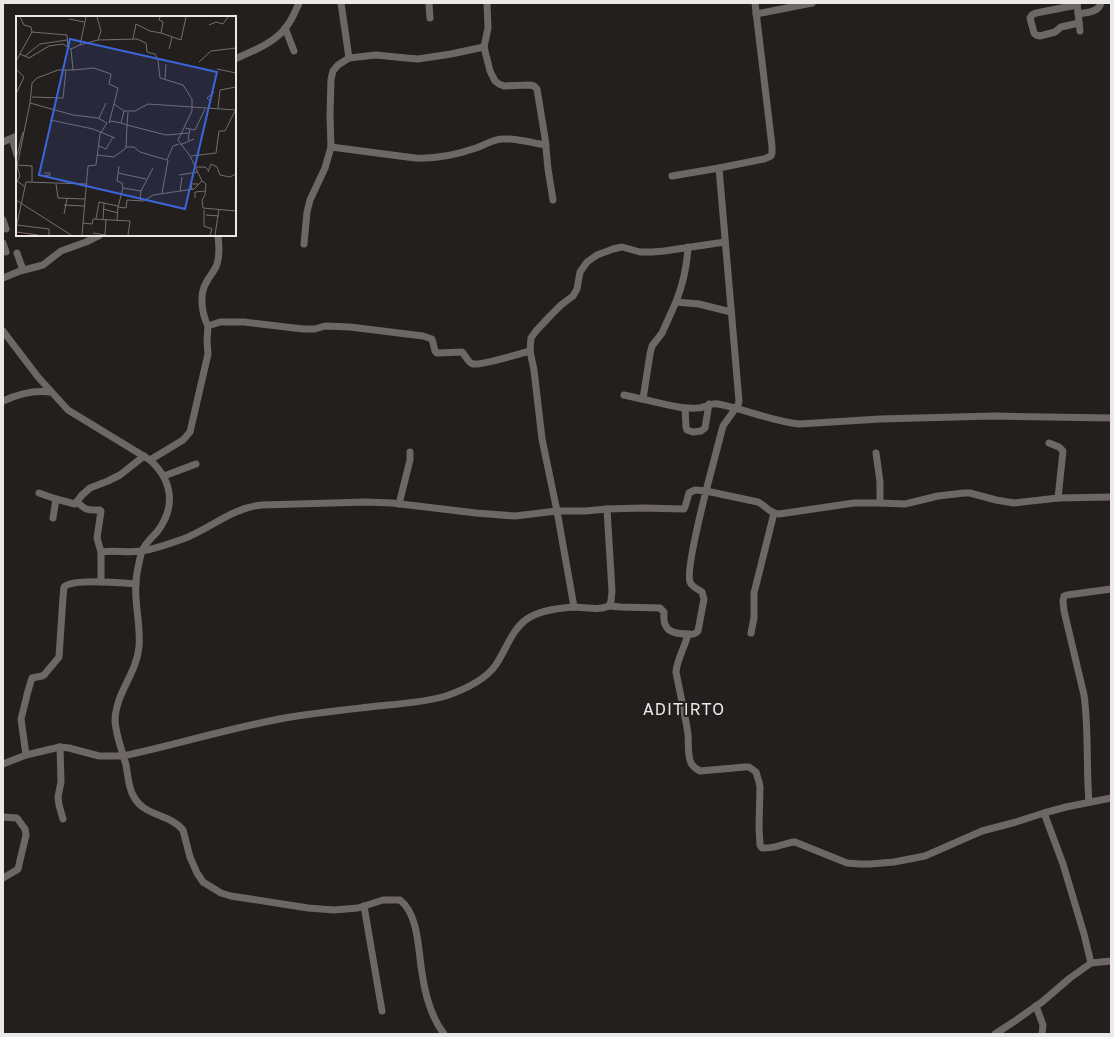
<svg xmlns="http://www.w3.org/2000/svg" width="1114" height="1037" font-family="'Golos Text',sans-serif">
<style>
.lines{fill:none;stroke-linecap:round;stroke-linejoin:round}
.minor{stroke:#6d6766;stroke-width:7}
.labels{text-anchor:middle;stroke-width:4;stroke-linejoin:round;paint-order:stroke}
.quarter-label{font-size:16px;letter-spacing:1px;fill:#ebe8e8;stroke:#241f1f}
.inset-river{fill:none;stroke:#2b0001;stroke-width:2}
.inset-road{fill:none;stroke:#746f6f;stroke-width:1}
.view{fill:#3c65da;fill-opacity:0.15;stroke:#3c65da;stroke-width:2}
.inset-edge{fill:none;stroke:#ebe8e8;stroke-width:2}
</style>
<rect width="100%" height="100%" fill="#241f1f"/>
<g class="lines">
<g class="minor">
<path d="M341,3l8,55 27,-3 30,3 12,1 33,-5 33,-7"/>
<path d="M429,3l1,15"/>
<path d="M487,3l1,25 -4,19 6,24 5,10 4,3 5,2 26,-1 4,1 3,3 8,49 3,31 5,31"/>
<path d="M755,3l17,143v7l-1,3 -7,3 -45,9 20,233 -1,4 -15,21 -17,65 52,11c9,4 10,11 21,12l75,-11h26l25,1 33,-8 26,-3h6l26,7 18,3 44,-5 53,-1"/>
<path d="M1077,3l3,28"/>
<path d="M1077,5l-41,8 -4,2 -2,3 4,15 2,2 4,1 15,-4 6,-5 18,-4"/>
<path d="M756,14l56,-11"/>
<path d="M1078,14c9,-2 20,-1 23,-11"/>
<path d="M285,28l9,23"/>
<path d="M235,59c18,-8 44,-18 54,-36 4,-6 7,-13 10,-20"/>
<path d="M12,138l5,17"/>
<path d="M3,142l14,-6"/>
<path d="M331,147l84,11c22,1 41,-3 61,-10 9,-3 17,-9 27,-9 13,-1 29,4 43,6"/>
<path d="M672,176l47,-8"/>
<path d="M3,220l3,9"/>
<path d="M3,243l3,9"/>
<path d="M304,244l3,-32 3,-12 15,-32 6,-21 -1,-32 1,-36 2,-8 5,-6 11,-7"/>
<path d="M17,253l6,17"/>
<path d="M3,278l17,-7 23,-6 18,-14 25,-9 14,-7"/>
<path d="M676,302c7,-18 11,-36 12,-55"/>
<path d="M208,326c-6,-12 -9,-31 -2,-43 3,-7 9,-12 11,-19 3,-9 2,-20 1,-29"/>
<path d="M3,331l35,46 30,33 82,50c23,21 26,47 7,72 -5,5 -15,15 -16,22 -2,9 -5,20 -5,29 -2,21 5,41 3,64 -2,20 -13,34 -20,53 -2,6 -4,14 -4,21 1,15 7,29 11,44 2,10 2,23 8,32 10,19 36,17 49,33l7,27 7,16 6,9 18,11 10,3 45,7 32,5 26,2 24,-2 25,-8h17c19,15 18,50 22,73 3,21 9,44 22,61"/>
<path d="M624,395c20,4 40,10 60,13 6,0 14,1 19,-1 6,-1 8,-4 15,-3 27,5 53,17 81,20l81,-5 113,-3 118,2"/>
<path d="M643,399l7,-45 2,-8 10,-13 14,-31 23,2 32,8"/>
<path d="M3,401c15,-7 32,-11 48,-9"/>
<path d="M685,408l1,19 1,3 6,2 8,-1 4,-3 4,-24"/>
<path d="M1049,443l10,4 4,4 -5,47"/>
<path d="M876,453l4,29v21"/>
<path d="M150,460l33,-20 7,-8 18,-78 -1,-13 1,-15 12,-4h24l59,7h12l10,-3 25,1 73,9 9,3 3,12 2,2 25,-1c4,4 6,11 11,12 11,1 45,-10 57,-13"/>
<path d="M164,476l32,-12"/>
<path d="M39,493l17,6"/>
<path d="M77,502c10,9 10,8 23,8l1,1 -4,27 4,14v30"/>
<path d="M399,504l11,-44v-8"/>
<path d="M607,509l-22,2h-28l-15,-72 -8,-69 -4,-19 1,-13 5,-7 14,-15 11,-11 12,-9 4,-7 3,-17 7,-10 10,-7 16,-6 9,-2 18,5h12l12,-1 61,-9"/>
<path d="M53,518l3,-19 19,5 7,-9 8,-7 18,-7 12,-6 24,-19"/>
<path d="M101,552c13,-2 27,1 40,-1 12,-1 30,-8 42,-12 27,-10 50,-32 79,-34l104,-3 26,1 84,10 39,3 42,-5 17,96"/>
<path d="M609,606l12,1 39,1 4,4c0,4 -1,10 2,14 3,7 15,8 22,8 -3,13 -11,25 -12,38 4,21 9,42 12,62 1,10 -1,20 3,29 2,4 5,6 9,8l45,-4h4l7,5 3,10 1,5 -1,40 1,18 2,3c14,1 21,-5 33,-6l52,21 13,1h10l24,-2 31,-6 57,-25 34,-9 28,-9"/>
<path d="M751,633l3,-15v-25l20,-80"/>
<path d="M60,747l1,35 -3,15 1,8 4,14"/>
<path d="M26,755l-5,-36 7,-28 4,-13 10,-2 2,-1 15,-18 4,-60 1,-10c9,-9 58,-4 72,-3"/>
<path d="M3,764l23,-9 34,-8 9,1 30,8h24c58,-12 115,-31 174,-40 27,-4 54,-7 81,-10 21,-2 49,-4 68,-10 17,-6 38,-15 49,-30 11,-15 16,-36 32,-47 13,-9 32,-11 46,-12 13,0 24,4 36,-1l2,-5 1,-10 -5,-82 36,-1 41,1 1,-2 4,-14 6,-3 11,1c-4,16 -20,80 -16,91 2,5 8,7 12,10l2,7 -6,32c-3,3 -5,4 -10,3"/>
<path d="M1089,802c-3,-35 0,-71 -5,-107l-20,-84 -1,-10 1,-5 3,-1 44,-6"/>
<path d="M3,817l14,1 8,11 1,6 -8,34 -3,2 -12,7"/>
<path d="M364,906l18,105"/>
<path d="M1091,963l-7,-29 -21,-70 -19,-51 22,-6 45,-9"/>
<path d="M995,1034l20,-13 21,-15"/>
<path d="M1042,1034l1,-9 -7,-19 6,-4 28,-24 21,-15 20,-2"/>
</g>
</g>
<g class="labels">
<g class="quarter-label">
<text x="684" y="715">ADITIRTO</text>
</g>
</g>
<g transform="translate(16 16)">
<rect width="220" height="220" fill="#241f1f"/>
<path class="inset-river" d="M0,218l13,1"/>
<path class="inset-road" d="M81,1l4,14 -3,9M144,1l-1,3 4,2 -2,11 20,7 5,-23M53,3l15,3M193,9l7,-3 7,2 5,-7M16,16l35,3 1,14M117,23l3,-15 14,7 11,2M64,29l18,-5 39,-1 9,4 1,9 8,2 3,6 2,18 23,7 9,14v12l-14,29 12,16 12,25M153,33l3,-12M4,38l9,4 20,-12 14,-2 8,5 9,-4 6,-28M9,40l15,-12 27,-4M0,45l16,-29 -1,-5 -7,-2 -4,-8M183,46l12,-11 25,-3M0,53l8,8 -8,17M201,53l19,4M57,54l21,-2 17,6 -2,10 9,4 -4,16 10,7M149,63l1,-15M16,81l31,1 3,-28M14,87l2,-20 5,-5 21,-8h15l-2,-21M98,88l-5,19 2,-2 10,2 3,-12h11l13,-7 88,6M193,92l1,-7 -3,-3 7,-6M202,92l2,-18 16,-3M112,96l-1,13 39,10 23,-2M83,102l7,-15M34,104l43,9 22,9M169,112l10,2 10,-21M174,113l-2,10 2,1M164,129l14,-6M83,130l7,3 7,-12M110,131h8l6,5 27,8 6,-14 6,-2M81,139l17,2 12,-9 1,-23 -6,-2M175,140l25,-3 3,-22h6l10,-20M0,143l7,-27M1,149l15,1v16M180,151h9l3,3M192,156l3,-8 6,3 3,8 10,2 6,-3M102,157l28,6M163,159l19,-3M28,160l6,-1v-2h-6M40,168l2,14 27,1M9,171l1,-5 60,2M107,172l18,3 -1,10M176,174l-1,-6h7M125,175l12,-23M164,175l2,-14M146,177l6,-33M179,182v-6l10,-1M0,184l55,35M48,189l20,1M102,191l5,-19 -1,-5 -5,-2 2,-15M87,193l15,4M188,194v16l8,3 -2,6M48,198l3,-15M190,199l13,1M80,203l3,-17 19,4M87,204l1,-17M101,204l1,-13 8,1 1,-8 17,1 9,-6 41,-6 8,-8 4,3 -1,11 -3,5 1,8 33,3M67,207l9,1 1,-5 37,2 -2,14M1,209l32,4v6M0,212l9,-41 -8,-6 3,-5 -3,-10 13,-63 43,12 25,3 9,5 -7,11 -4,31 -8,1 -6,69M0,216l22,3M77,217l12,2M89,219l1,-15M199,219l4,-26"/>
<path class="view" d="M54,23l147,33 -32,137 -146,-34z"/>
<rect width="220" height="220" class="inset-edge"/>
</g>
<rect width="1114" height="1037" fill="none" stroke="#ebe8e8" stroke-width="8"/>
</svg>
